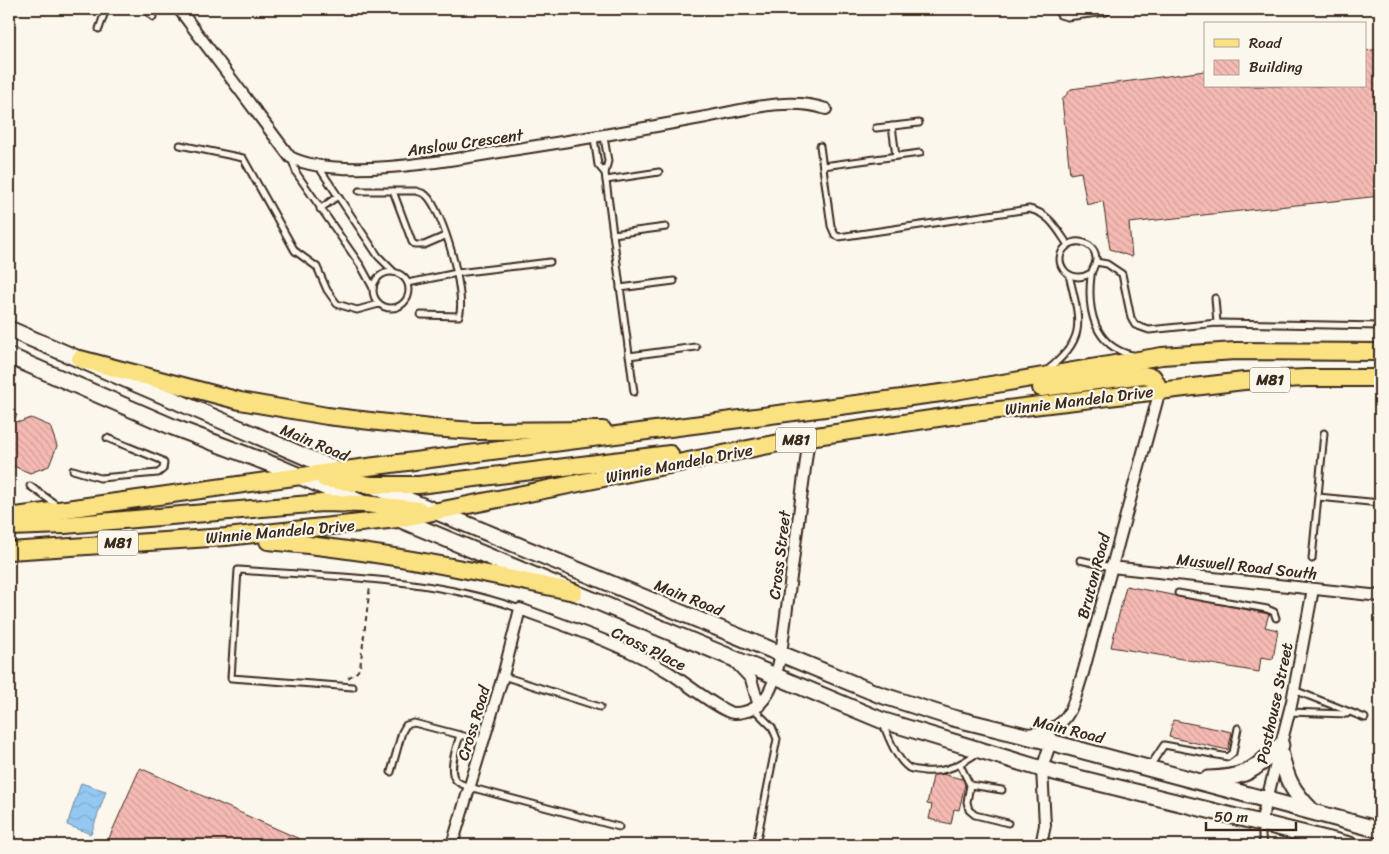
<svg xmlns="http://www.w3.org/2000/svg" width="1389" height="854" font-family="Sriracha,sans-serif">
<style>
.water{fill:url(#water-waves);stroke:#70899d}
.building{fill:url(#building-back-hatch);stroke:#3b2a1e}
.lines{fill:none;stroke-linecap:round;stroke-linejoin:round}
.lane-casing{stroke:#3b2a1e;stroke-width:9}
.street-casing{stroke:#3b2a1e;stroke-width:14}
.secondary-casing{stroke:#3b2a1e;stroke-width:19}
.primary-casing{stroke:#3b2a1e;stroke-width:20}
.path{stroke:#3b2a1e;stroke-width:2;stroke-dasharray:5 4;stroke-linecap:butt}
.lane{stroke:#fbf7ec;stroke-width:5}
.street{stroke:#fbf7ec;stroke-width:10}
.secondary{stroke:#fbf7ec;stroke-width:15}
.primary{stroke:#fae181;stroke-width:16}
.labels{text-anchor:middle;stroke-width:4.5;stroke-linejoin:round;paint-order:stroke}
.shield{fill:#fbf7ec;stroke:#75685c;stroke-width:1}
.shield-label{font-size:15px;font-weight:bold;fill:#3b2a1e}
.street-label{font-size:16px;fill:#3b2a1e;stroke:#fbf7ec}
</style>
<defs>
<pattern id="water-waves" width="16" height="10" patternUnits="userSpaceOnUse" patternTransform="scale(1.25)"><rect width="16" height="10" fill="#94c8f2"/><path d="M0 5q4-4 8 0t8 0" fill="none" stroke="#80accf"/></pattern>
<pattern id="building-back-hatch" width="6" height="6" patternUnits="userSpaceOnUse" patternTransform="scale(1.25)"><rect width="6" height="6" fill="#f6bab4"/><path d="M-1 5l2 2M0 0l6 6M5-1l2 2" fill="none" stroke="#d4a09a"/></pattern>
</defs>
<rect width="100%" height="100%" fill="#fbf7ec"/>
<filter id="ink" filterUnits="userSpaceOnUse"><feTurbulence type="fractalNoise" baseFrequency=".02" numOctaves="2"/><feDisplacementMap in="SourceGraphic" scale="10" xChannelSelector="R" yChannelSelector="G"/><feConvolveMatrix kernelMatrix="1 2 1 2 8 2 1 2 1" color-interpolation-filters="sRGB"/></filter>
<g filter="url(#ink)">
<path class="water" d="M81,783l25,8 -15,43 -24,-9z"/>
<g class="building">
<path d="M1380,49v147l-251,27 3,34 -22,-8 -7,-48 -16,4 -6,-33 -11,2 -8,-74 9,-11 134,-18v15h160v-35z"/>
<path d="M9,412l8,3 -3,6 6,1 11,-4 19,8 7,20 -8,20 -19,7 -19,-8z"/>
<path d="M1126,586l143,28 -4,13 13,3 -5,29 -12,-2 -2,15 -148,-25z"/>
<path d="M1173,720l59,12 -4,18 -59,-13z"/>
<path d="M140,768l173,77h-207z"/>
<path d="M934,772l32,8 -7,30 -5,-1 -3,15 -22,-5 3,-14 -5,-1z"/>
</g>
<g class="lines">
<defs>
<g id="lane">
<path d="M146,9l7,8"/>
<path d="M1057,9l3,6 7,2 39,-5 3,-3"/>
<path d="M99,29l7,-20"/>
<path d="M892,126l4,30"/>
<path d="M876,128l43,-5"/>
<path d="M604,137l4,24 -3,12 29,219"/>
<path d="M594,138l4,27 7,8"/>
<path d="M180,145l63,13 52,93 22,16 10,23 10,14 20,6 22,-6"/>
<path d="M820,146l11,80 4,9 4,2 190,-28c20,4 28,20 39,36"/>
<path d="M291,158l6,16 64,92 12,22"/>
<path d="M318,166l60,90 16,16"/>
<path d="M823,166l97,-13"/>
<path d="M606,180l53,-8"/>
<path d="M359,191h57c4,1 7,2 10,4 17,15 41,100 33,121l-38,-1"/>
<path d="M393,191l19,51 3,3h9l21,-9"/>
<path d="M320,209l18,-13"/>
<path d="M613,234l53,-7"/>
<path d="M1096,262l11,2 15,10 9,44 4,7 14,5 68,-7 163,3"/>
<circle cx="391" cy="290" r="18"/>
<path d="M1091,273c-22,14 -42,-13 -24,-27 11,-9 28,-2 29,12 1,7 -5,11 -5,18 -4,34 3,70 41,79"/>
<path d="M408,283l49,-10 93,-11"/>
<path d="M620,288l54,-7"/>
<path d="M1215,298l2,25"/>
<path d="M629,356l67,-9"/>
<path d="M1046,371c42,-32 34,-50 23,-96"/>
<path d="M73,470l27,8 58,-5 5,-4 1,-6 -3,-3 -54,-22"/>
<path d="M30,486l28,20"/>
<path d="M1318,497l62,6"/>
<path d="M1312,559l12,-126"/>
<path d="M1080,560l31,7"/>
<path d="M1178,593l89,16 7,3 2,6"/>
<path d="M503,676l97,31"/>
<path d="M353,687l-122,-9 7,-108c94,7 193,7 282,39"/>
<path d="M1294,690l71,28"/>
<path d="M754,709l18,18 5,12 -21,106"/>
<path d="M1289,712l58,2"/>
<path d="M883,724c6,14 13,35 26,44 4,2 11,2 15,3 23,2 37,-7 55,-19"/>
<path d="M460,735l23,6"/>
<path d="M960,765l10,20 32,5"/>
<path d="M1150,766l14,-21 64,12 5,-4 5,-25"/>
<path d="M391,772l11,-40 4,-7 8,-2 46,12c-3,11 -12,34 -5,44 3,5 10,6 14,8l150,40"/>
<path d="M970,785l-3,17 2,8 6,5 33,8"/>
<path d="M1261,826l2,19"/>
</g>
<g id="street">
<path d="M179,9l111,148c48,25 167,2 221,-7 66,-10 130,-21 195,-33 37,-7 84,-21 120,-8"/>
<path d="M1111,567l269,29"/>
<path d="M735,662l16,17 8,27"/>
<path d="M1027,734c44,-4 44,-25 56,-61l77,-283"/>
<path d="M1261,823l31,-122 21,-112"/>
<path d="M452,845l51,-169 17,-67c48,18 107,37 150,64 13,8 53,40 64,40 34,0 41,-32 47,-59l28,-217"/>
<path d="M1041,845l4,-20 -3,-56 10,-31"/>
</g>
<g id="secondary">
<path d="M9,329l332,143"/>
<path d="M9,356l164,71 103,39 86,37"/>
<path d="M374,486l504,208 75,24 97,24 330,88"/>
<path d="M394,517l487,203 161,49 308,76"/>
<path d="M1280,751c6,27 11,39 31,59"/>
<path d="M1208,779c39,-1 46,-9 73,-34"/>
</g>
<g id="primary">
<path d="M80,359l160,42 87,15 104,12 44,3 128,-1"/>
<path d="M1041,388l103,-13 9,2 7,13"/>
<path d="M325,479l46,6h48l251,-31"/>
<path d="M9,517l328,-46 612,-79 213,-36 73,-5 145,1"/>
<path d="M9,527l56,-2 257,-22 43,1 54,6"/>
<path d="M268,541c104,9 204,29 306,51"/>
<path d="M9,551l217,-14 172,-18 411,-82 156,-23 279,-33 62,-3h74"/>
</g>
</defs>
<use href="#lane" class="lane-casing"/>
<use href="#street" class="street-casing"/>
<use href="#secondary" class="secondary-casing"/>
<use href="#primary" class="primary-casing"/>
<path class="path" d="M348,678l9,-6 3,-4 10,-82"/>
<use href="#lane" class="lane"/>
<use href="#street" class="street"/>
<use href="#secondary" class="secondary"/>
<use href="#primary" class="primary"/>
</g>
</g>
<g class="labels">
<g class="shield">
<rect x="1250" y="367.5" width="40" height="25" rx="4"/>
<rect x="776" y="427.5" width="40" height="25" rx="4"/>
<rect x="98" y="530.5" width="40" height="25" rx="4"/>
</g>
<g class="shield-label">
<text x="1270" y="385">M81</text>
<text x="796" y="445">M81</text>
<text x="118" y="548">M81</text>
</g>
<g class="street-label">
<text transform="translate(465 142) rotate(-8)" y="6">Anslow Crescent</text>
<text transform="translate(1079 400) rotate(-7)" y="6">Winnie Mandela Drive</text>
<text transform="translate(315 442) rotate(23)" y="6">Main Road</text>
<text transform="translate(679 463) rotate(-11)" y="6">Winnie Mandela Drive</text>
<text transform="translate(280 531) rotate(-5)" y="6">Winnie Mandela Drive</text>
<text transform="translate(779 555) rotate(-83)" y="6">Cross Street</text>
<text transform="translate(1247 566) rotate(6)" y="6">Muswell Road South</text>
<text transform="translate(1093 576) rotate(-75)" y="6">Bruton Road</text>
<text transform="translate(689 597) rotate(22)" y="6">Main Road</text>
<text transform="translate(649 648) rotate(26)" y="6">Cross Place</text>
<text transform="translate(1274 703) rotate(-78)" y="6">Posthouse Street</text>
<text transform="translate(473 723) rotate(-73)" y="6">Cross Road</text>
<text transform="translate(1069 729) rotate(14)" y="6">Main Road</text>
</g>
</g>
<rect width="1389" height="854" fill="none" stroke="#fbf7ec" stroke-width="30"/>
<rect x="15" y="15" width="1359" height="824" fill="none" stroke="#3b2a1e" stroke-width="2" filter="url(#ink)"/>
<rect x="1204" y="22" width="162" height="65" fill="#fbf7ec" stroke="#aea59a"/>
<rect x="1214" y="39" width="25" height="8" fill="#fae181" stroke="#aea59a"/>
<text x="1249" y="48" font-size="15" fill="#3b2a1e">Road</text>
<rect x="1214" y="60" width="25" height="15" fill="url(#building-back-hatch)" stroke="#aea59a"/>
<text x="1249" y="72" font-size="15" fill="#3b2a1e">Building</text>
<path d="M1206 822v8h90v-8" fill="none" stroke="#3b2a1e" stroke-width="2.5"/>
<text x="1214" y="822" font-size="15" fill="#3b2a1e" stroke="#fbf7ec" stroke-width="4" paint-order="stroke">50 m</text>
</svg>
